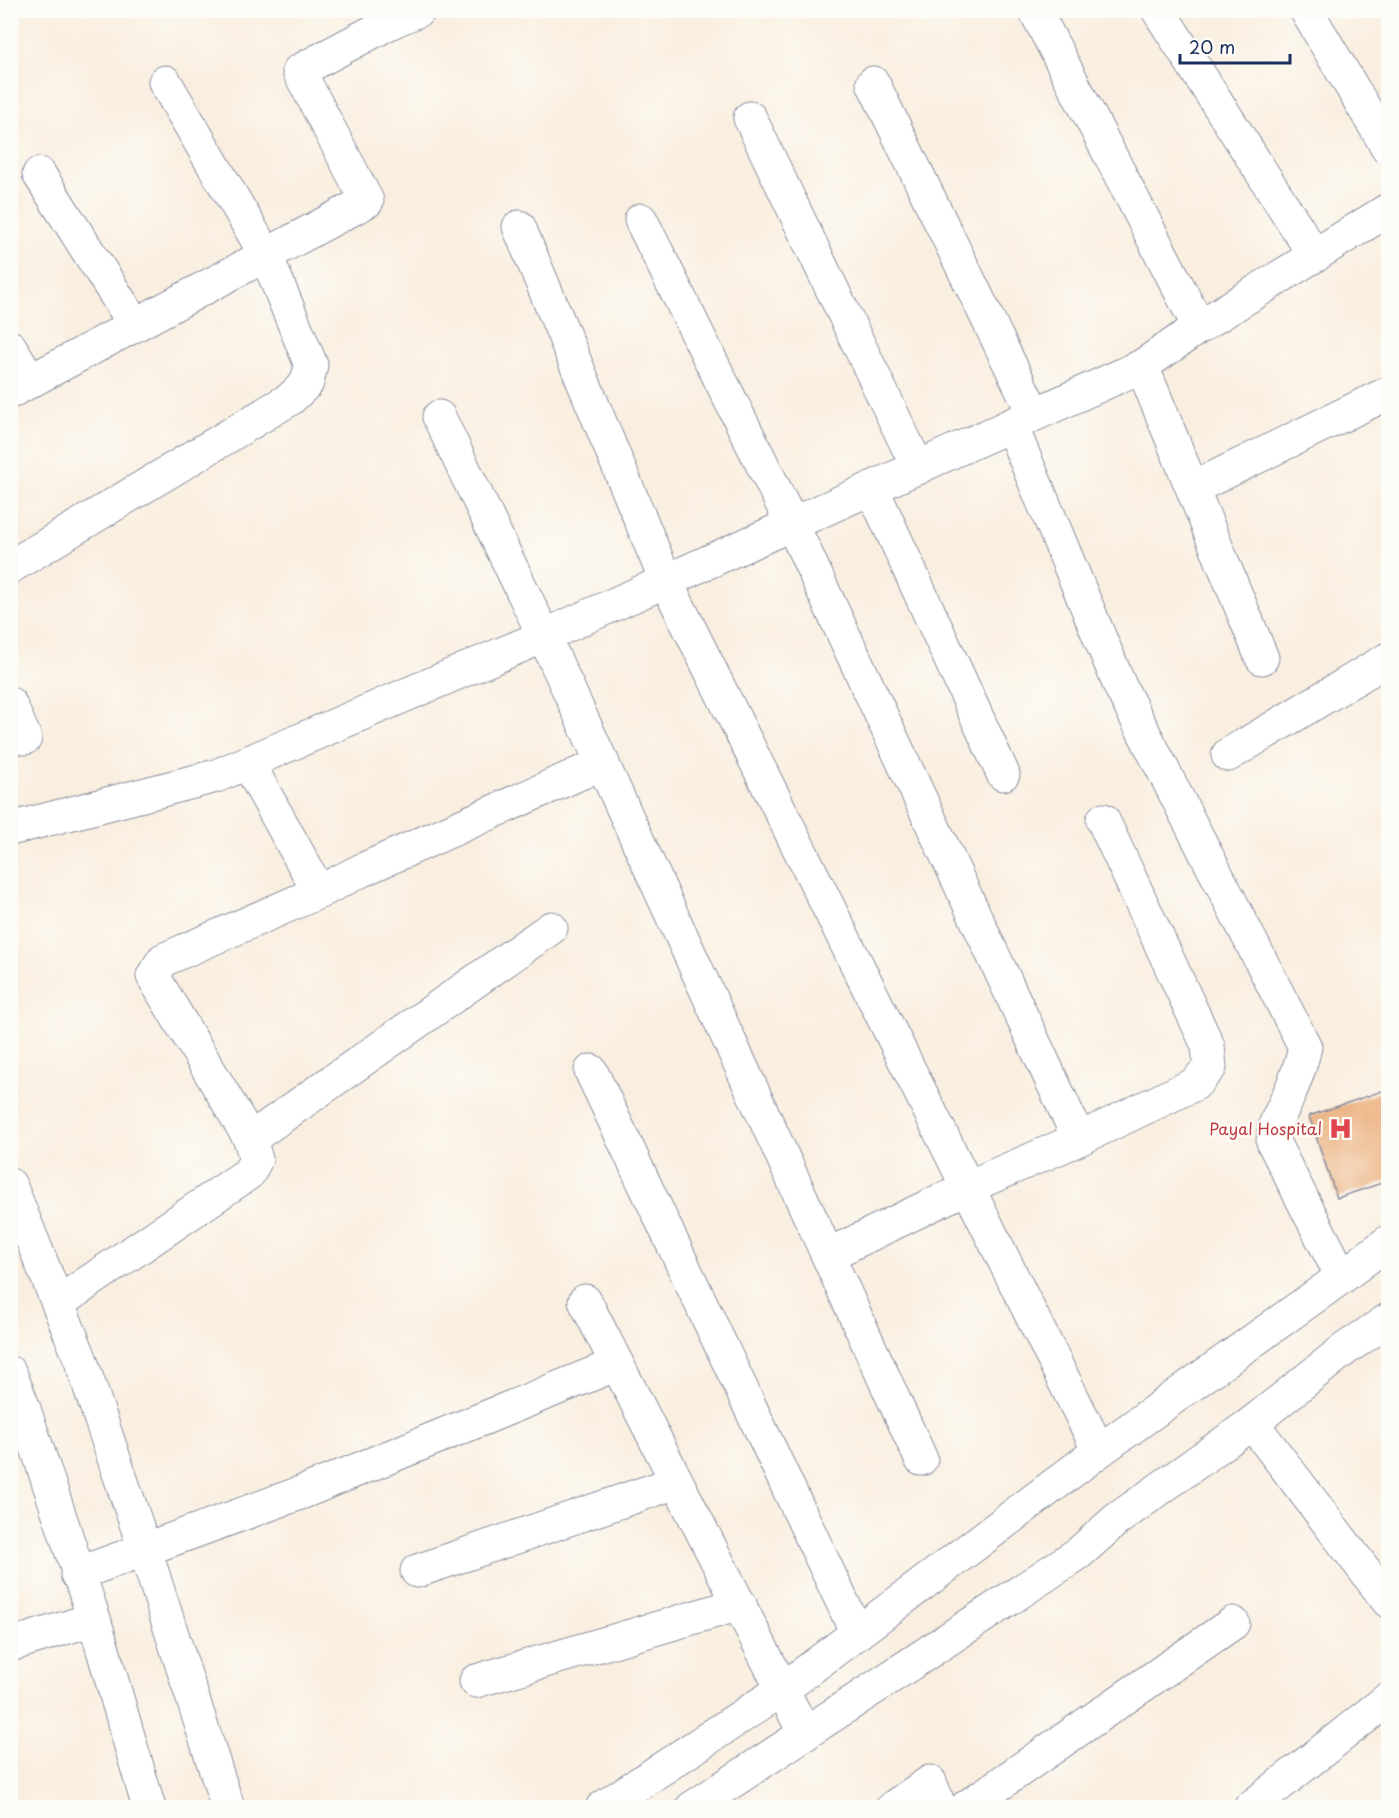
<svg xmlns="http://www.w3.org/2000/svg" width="1399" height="1818" font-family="'Playpen Sans',sans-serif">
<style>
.building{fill:#e9a871}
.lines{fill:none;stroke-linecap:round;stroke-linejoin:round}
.minor-casing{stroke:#8a8e9e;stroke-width:35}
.minor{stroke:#fff;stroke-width:33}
.labels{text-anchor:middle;stroke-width:4.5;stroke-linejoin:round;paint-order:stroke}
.health-label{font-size:16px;fill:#be3a42;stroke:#fdfcf7;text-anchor:end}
</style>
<rect width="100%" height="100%" fill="#fdfcf7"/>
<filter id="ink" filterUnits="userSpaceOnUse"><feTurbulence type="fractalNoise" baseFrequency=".0167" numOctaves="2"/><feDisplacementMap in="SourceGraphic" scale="12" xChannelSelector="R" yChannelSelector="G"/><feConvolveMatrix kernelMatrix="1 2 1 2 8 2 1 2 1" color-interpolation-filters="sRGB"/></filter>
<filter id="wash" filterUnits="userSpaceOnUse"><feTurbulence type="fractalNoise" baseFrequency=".008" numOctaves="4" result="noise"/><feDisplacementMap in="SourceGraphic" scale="24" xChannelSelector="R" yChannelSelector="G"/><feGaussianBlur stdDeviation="1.35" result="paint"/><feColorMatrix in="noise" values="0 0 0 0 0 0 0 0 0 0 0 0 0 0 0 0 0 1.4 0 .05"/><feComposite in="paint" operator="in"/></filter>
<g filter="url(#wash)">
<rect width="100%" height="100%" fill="#f9eedf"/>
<g id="blocks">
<path class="building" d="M1388,1089v92l-51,17 -28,-82z"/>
</g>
</g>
<g filter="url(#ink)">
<use href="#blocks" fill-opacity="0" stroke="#8a8e9e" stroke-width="1.5"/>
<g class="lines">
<defs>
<g id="minor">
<path d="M1035,10l164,317"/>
<path d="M1158,10l157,246"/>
<path d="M1306,10l82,138"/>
<path d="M393,21l26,-11"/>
<path d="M873,83l161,331"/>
<path d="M750,118l168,350"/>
<path d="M39,174l96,151"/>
<path d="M641,220l151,304 287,615"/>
<path d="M519,227l147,354 433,870"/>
<path d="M10,347l21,34"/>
<path d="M1142,366l120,292"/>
<path d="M10,392l357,-191 -68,-130 94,-50 -5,-11"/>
<path d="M439,417l105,219 377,823"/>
<path d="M1011,425l109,261 185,361c-4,18 -10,34 -17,50 -8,20 -14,22 -15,45l69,135"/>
<path d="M872,488l131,286"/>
<path d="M1193,488l195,-95"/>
<path d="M10,567l280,-168 17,-16 4,-18 -45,-110 -101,-173"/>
<path d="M10,704l15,34"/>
<path d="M1228,755l160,-96"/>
<path d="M248,763l71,129 43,-22 241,-107"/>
<path d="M10,829l206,-53 328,-140 598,-270 57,-39 189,-117"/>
<path d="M591,1071l266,562"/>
<path d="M250,1139l301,-211"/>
<path d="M10,1185l70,173 65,192 83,258"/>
<path d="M828,1255l140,-68 111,-48 116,-55 15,-17 -2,-21 -105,-226"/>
<path d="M585,1301l220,433"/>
<path d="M58,1303l191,-130 7,-14 -6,-20 -97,-163 10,-16 156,-68"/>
<path d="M10,1373l13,33 71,213 55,189"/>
<path d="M1252,1423l136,178"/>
<path d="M417,1571l260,-89"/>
<path d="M77,1574l226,-82 314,-128"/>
<path d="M10,1645l84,-26"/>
<path d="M476,1681l264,-77"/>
<path d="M602,1808l181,-119 316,-238 243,-174 46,-35"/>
<path d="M692,1808l387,-255 37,-33 136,-97 93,-74 43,-29"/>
<path d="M892,1808l38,-26 10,26"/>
<path d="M965,1808l268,-185"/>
<path d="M1250,1808l138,-109"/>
</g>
</defs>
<use href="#minor" class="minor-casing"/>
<use href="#minor" class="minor"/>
</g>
</g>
<defs>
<symbol id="hospital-bare" viewBox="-9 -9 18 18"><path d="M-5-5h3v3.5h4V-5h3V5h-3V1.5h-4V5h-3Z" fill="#e0444e" stroke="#fdfcf7" stroke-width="2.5" paint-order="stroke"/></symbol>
</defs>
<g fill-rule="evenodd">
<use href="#hospital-bare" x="1324" y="1112" width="33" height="33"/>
</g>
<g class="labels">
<g class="health-label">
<text x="1322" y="1135">Payal Hospital</text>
</g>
</g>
<rect width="1399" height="1818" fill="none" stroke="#fdfcf7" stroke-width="36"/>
<path d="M1180 54v9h110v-9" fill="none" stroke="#1b2f5e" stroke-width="3"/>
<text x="1189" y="54" font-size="18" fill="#1b2f5e" stroke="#fdfcf7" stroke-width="4.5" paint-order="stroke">20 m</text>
</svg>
